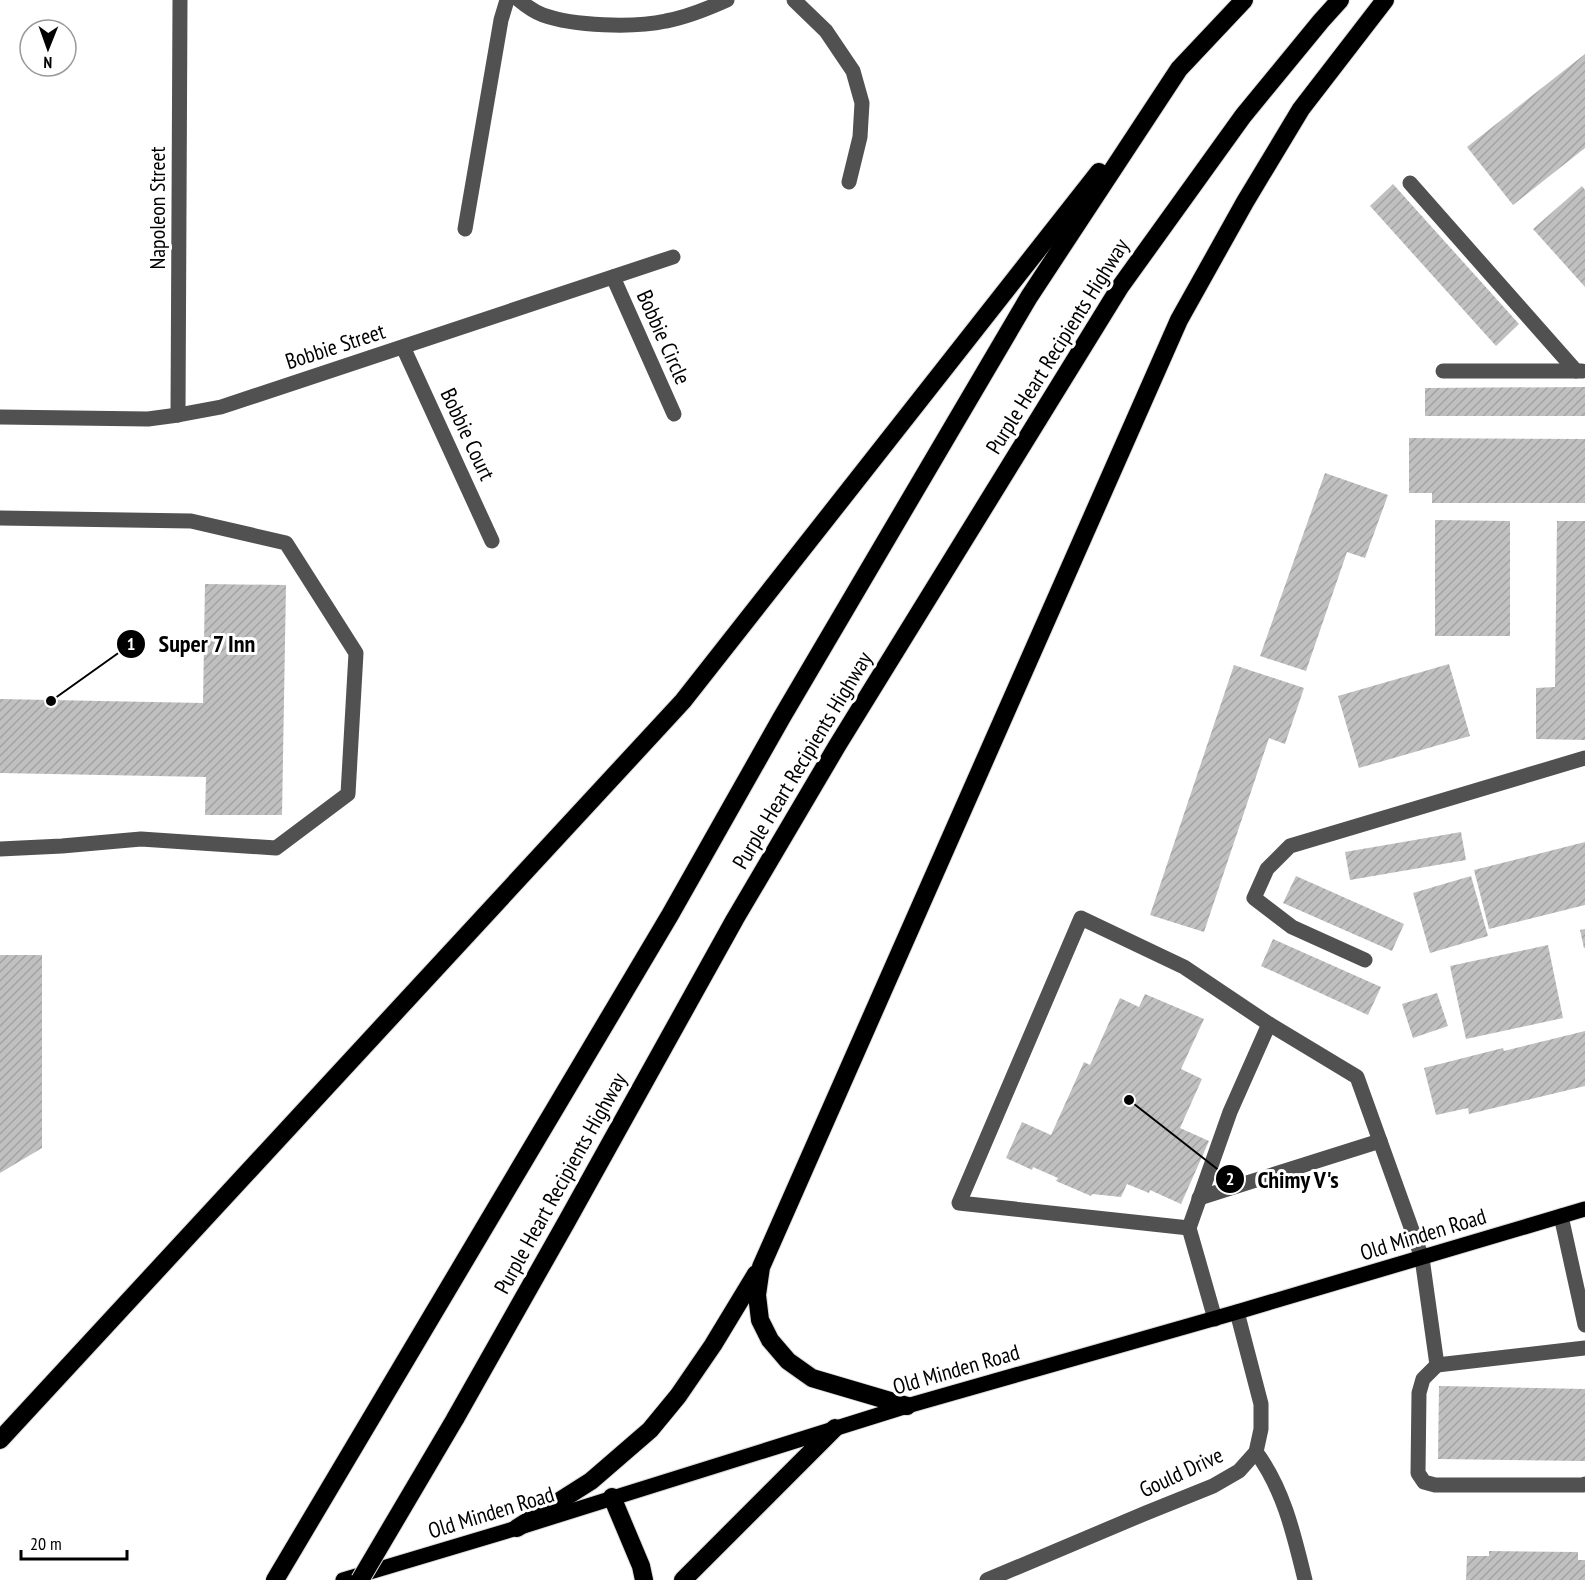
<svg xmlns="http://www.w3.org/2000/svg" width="1585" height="1580" font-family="'PT Sans Narrow',sans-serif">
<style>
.building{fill:url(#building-hatch)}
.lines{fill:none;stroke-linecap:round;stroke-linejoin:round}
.major-casing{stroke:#dbdbdb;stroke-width:17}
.highway-casing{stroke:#dbdbdb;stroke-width:20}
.minor{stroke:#515151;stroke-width:15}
.major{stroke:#000;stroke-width:15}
.highway{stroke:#000;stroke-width:18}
.highway-bridge-casing{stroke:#dbdbdb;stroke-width:20;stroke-linecap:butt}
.highway-bridge{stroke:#000;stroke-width:18}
.labels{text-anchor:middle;stroke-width:6;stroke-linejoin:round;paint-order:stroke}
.street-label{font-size:22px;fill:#000;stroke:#fff}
.leader{fill:none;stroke:#000;stroke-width:2}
.callout-dot{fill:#000;stroke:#fff;stroke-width:2}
.mark-label{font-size:18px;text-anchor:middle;font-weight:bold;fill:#fff}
.callout-label{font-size:24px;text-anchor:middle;font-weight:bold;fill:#000;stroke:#fff;stroke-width:6;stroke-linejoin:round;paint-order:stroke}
</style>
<defs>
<pattern id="building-hatch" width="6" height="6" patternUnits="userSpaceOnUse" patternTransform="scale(1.5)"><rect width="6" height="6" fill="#c0c0c0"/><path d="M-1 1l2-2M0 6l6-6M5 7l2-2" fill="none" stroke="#a3a3a3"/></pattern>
</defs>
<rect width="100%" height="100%" fill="#fff"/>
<g class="building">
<path d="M1585,54v94l-72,57 -46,-58z"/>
<path d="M1393,184l126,140 -23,22 -126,-140z"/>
<path d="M1582,186l3,4v97l-52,-58z"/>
<path d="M1585,387v29h-160v-28z"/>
<path d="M1409,438l176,1v64h-153v-10h-23z"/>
<path d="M1325,473l63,22 -23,63 -18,-6 -41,119 -46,-15z"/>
<path d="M1435,520l75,1v115h-75z"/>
<path d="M1557,521h28v219l-49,-1v-51l19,-1z"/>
<path d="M205,584l81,1 -4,230h-77l1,-38 -206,-4v-74l203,4z"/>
<path d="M1449,664l21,72 -111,32 -21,-72z"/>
<path d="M1234,665l70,23 -19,56 -16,-6 -65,194 -54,-17z"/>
<path d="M1461,832l5,28 -116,20 -5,-28z"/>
<path d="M1585,842v63l-96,24 -15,-59z"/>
<path d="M1296,876l108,48 -12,27 -109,-48z"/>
<path d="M1471,876l17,60 -58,17 -17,-60z"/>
<path d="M1585,929v19h-1l-4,-18z"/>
<path d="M1273,939l108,48 -13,28 -107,-49z"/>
<path d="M1548,945l15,73 -97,21 -16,-73z"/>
<path d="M0,955h42v193l-42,25z"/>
<path d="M1437,993l11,33 -35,12 -11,-34z"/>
<path d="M1145,994l59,25 -23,50 21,10 -22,49 29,13 -28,63 -31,-14 -1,3 -22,-9 -6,13 -29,-3 -1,2 -35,-15 2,-3 -25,-11 -1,3 -26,-12 16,-36 29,13 33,-73 6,3 30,-67 19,9z"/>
<path d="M1585,1031v55l-116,28 -1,-6 -32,7 -12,-47 79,-20 1,3z"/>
<path d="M1439,1386l146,3v72l-147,-2z"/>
<path d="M1489,1551l89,1v8h7v20h-119l1,-24h22z"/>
</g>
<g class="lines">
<defs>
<path id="major" d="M343,1580l174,-52 390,-122 330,-94 348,-103"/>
<g id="highway">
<path d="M907,1406l-95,-28 -24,-17 -18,-21 -10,-20 -3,-25 4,-28 418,-947 66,-118 56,-93 84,-109"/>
<path d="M455,1419l112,-198 168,-302 102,-173 283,-459 123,-171 78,-95 19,-21"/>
<path d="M0,1440l683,-739 416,-529"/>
<path d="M612,1497l29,69 3,14"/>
<path d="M517,1528l74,-47 59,-51 28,-34 35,-51 43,-71"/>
<path d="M275,1580l395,-665 112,-198 247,-420 150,-228 65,-69"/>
<path d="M683,1580l152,-152"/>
</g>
</defs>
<use href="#major" class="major-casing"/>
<use href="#highway" class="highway-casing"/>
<g class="minor">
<path d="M519,0c6,5 16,12 24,15 31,11 90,13 123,6 22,-4 41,-12 61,-21"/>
<path d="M794,0l32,31 27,40 9,32 -2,34 -11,45"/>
<path d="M1410,183l166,188"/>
<path d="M465,229l36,-209 6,-20"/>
<path d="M613,277l61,137"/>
<path d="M403,347l89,194"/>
<path d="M1443,371h139"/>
<path d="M178,415l2,-415"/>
<path d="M0,417l148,2 30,-4 43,-8 452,-150"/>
<path d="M0,518l191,3 95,22 70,110 -8,141 -72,54 -135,-9 -79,7 -62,3"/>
<path d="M1365,960l-73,-33 -38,-29 13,-29 23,-23 295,-88"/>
<path d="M1199,1198l181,-57"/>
<path d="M1561,1216l24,109"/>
<path d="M1189,1228l-230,-25 122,-285 103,49 85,57"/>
<path d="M1215,1319l-26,-91 41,-116 39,-88 88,53 65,181 15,107 148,-17"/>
<path d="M1437,1365l-14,14 -4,14 -1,80 6,9 11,3h148l2,-1"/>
<path d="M1256,1452c28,38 38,83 49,128"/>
<path d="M987,1580l159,-67 67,-27 26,-15 17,-19 5,-23v-25l-24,-92"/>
</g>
<use href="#major" class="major"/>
<use href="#highway" class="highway"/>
<defs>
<path id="highway-bridge" d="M360,1580l95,-161"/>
</defs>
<use href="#highway-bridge" class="highway-bridge-casing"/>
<use href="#highway-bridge" class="highway-bridge"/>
</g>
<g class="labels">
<g class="street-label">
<text transform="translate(157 208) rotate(-90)" y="8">Napoleon Street</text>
<text transform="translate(664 337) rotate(66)" y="8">Bobbie Circle</text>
<text transform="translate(335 346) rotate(-18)" y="8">Bobbie Street</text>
<text transform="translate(1057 346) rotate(-58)" y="8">Purple Heart Recipients Highway</text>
<text transform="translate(468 434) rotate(65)" y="8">Bobbie Court</text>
<text transform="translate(802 760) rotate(-59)" y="8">Purple Heart Recipients Highway</text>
<text transform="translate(560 1183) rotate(-61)" y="8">Purple Heart Recipients Highway</text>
<text transform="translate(1423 1234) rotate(-17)" y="8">Old Minden Road</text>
<text transform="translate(956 1369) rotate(-16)" y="8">Old Minden Road</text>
<text transform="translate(1181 1472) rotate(-25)" y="8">Gould Drive</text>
<text transform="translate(491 1512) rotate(-17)" y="8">Old Minden Road</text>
</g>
</g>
<path class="leader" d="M51 701L131 644M1129 1100L1230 1179"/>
<g class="callout-dot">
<circle cx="51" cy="701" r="6"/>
<circle cx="1129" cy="1100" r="6"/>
<circle cx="131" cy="644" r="15"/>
<circle cx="1230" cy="1179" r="15"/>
</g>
<g class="mark-label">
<text x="131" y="650">1</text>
<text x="1230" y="1185">2</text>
</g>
<g class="callout-label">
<text x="207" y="652">Super 7 Inn</text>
<text x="1298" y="1188">Chimy V's</text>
</g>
<g transform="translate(48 48) rotate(181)"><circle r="28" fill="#ffffff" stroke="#999999" stroke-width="1.5"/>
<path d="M0-4.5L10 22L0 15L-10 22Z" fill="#000000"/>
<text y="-9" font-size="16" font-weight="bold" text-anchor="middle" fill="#000000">N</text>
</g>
<path d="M21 1550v9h106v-9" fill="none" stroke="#000000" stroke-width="3"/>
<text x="30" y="1550" font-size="18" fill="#000000" stroke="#ffffff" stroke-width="4.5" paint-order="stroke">20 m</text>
</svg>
